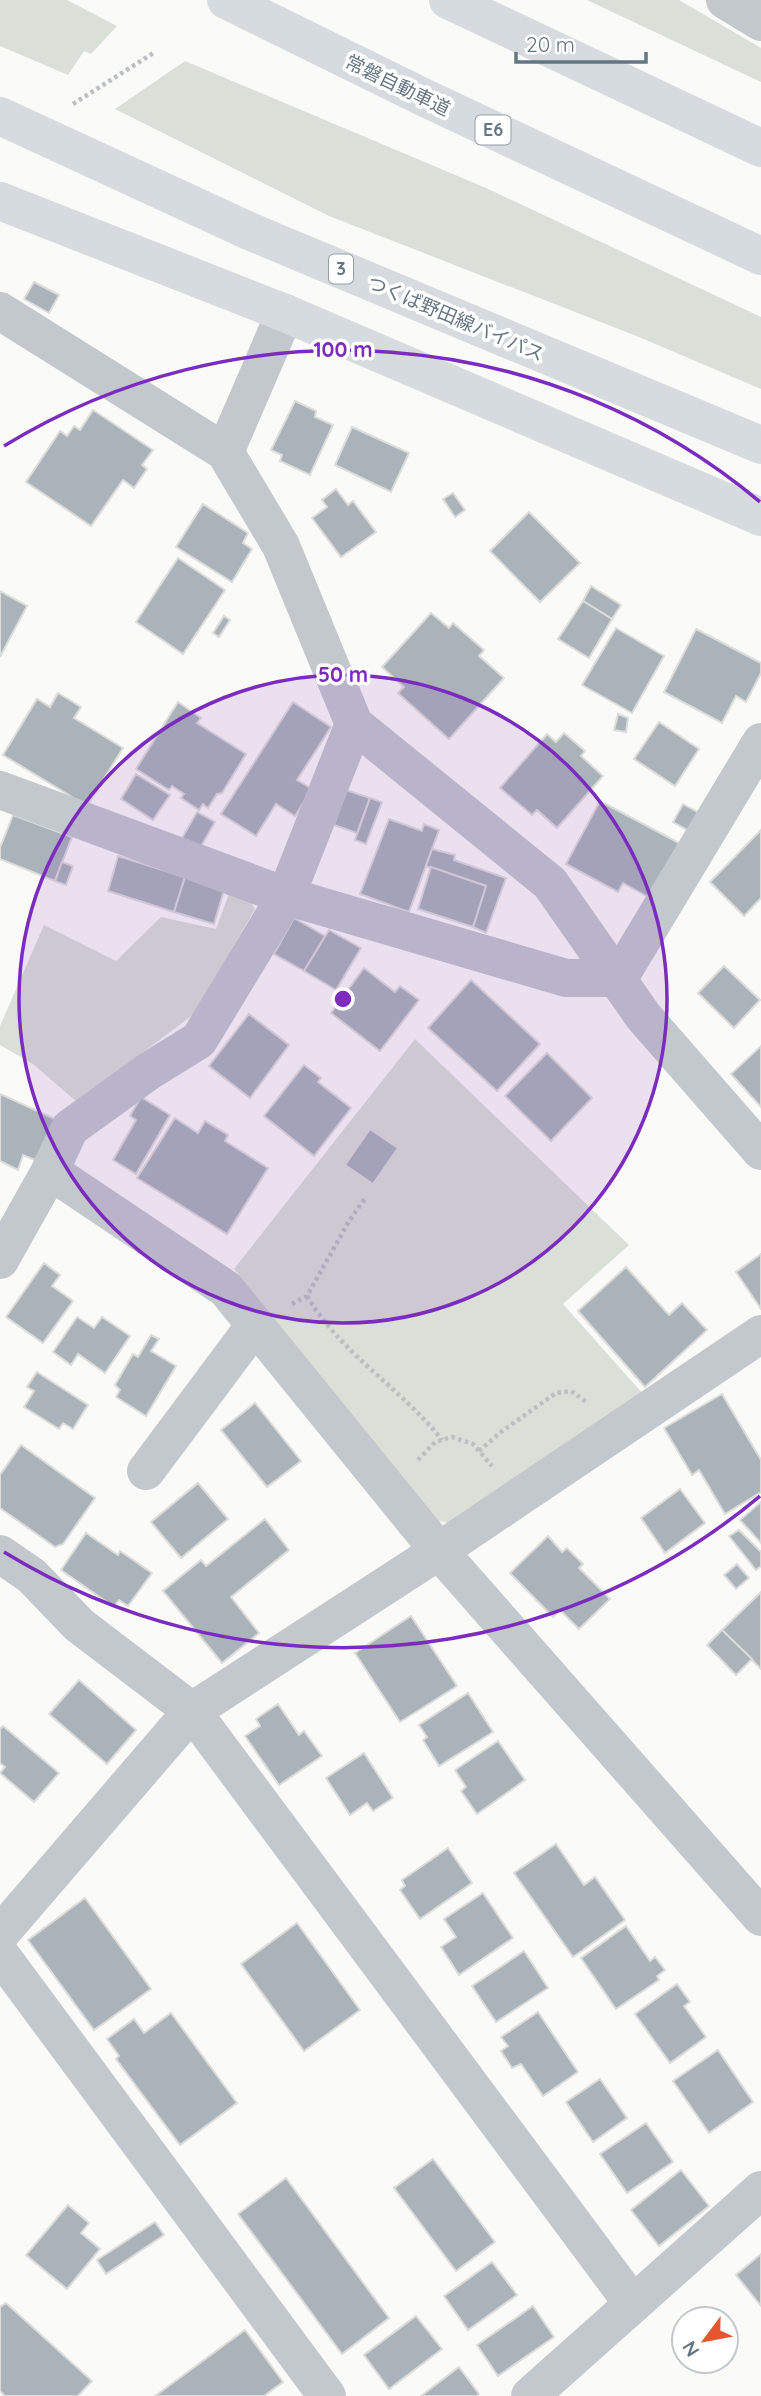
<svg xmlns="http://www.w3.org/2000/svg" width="761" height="2396" font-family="Quicksand,'Noto Sans JP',sans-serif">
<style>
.green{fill:#dadfd7}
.building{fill:#aab3b9;stroke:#dcdcda;stroke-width:2}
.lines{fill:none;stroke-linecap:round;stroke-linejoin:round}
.path{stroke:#bbbfc2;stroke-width:4.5;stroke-dasharray:3.5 3.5;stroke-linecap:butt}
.street{stroke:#c3c8cc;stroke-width:38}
.primary{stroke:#d6dbdf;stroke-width:38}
.highway{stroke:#d6dbdf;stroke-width:38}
.ring{fill:none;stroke:#7b2cbf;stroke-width:3.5}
.labels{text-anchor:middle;stroke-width:7;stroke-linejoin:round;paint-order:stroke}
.shield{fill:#fff;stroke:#939fa8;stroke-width:2}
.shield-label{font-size:18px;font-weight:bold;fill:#657683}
.street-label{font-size:19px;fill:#657683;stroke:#fff}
.centre{fill:#7b2cbf;stroke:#fff;stroke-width:3.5}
.ring-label{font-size:21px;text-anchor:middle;font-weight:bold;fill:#7b2cbf;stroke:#fff;stroke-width:7;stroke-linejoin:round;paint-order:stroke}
</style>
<rect width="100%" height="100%" fill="#fafaf8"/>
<g class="green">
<path d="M0,0h67l50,26 -26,28 -7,-3 -16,24 -68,-29z"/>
<path d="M587,0h92l82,48v34z"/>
<path d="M185,61l301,127 275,129v72l-122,-52 -310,-121 -214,-107z"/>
<path d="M230,891l18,7 7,11 -61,105 -117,88 -44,-38 -33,-19v-19l44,-101 72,36 45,-44 55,12z"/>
<path d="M415,1039l214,206 -66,59 81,91 -184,131 -21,-5 -205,-252z"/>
</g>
<g class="building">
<path d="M34,282l25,13 -10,18 -25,-14z"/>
<path d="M295,401l21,10 -1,6 18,8 -23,50 -30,-14 2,-6 -11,-5z"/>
<path d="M93,410l60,40 -11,15 5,4 -13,19 -11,-8 -32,46 -65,-44 34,-51 7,5 7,-10 6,4z"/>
<path d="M352,427l57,26 -18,39 -56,-27z"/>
<path d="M336,489l12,16 5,-4 23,31 -35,25 -29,-39 15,-11 -5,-7z"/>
<path d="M453,493l12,17 -10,7 -12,-18z"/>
<path d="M203,504l45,29 -5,10 9,6 -20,33 -56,-35z"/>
<path d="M529,512l51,51 -40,39 -50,-51z"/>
<path d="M178,558l47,32 -42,64 -47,-32z"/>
<path d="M591,586l30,19 -9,14 -29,-18z"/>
<path d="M0,591l27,15 -27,51z"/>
<path d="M583,601l29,18 -23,39 -31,-19z"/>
<path d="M431,613l18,15 4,-5 31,27 -5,6 25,22 -55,61 -51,-46 6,-6 -22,-20z"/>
<path d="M224,616l6,4 -11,17 -6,-4z"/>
<path d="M616,628l48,28 -32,57 -50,-28z"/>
<path d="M696,629l65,34v10l-15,29 -10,-6 -14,27 -58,-31z"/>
<path d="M58,693l23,14 -7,11 49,30 -36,58 -84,-51 34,-56 13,8z"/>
<path d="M178,702l23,16 -4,5 49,31 -24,39 -5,1 -9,14 -5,-4 -4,6 -18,-12 3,-4 -12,-8 -3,4 -33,-21z"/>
<path d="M293,702l38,25 -34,53 15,9 -17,27 -19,-12 -20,32 -35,-22z"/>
<path d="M618,714l10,4 -2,14 -12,-2z"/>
<path d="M659,722l40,27 -24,37 -41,-27z"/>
<path d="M564,733l21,18 -4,5 22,20 -46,52 -20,-18 -5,5 -32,-27 47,-54 9,8z"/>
<path d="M136,774l34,21 -17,25 -32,-21z"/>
<path d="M346,790l24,8 -13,35 -23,-8z"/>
<path d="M370,798l12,4 -16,42 -11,-4z"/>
<path d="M600,801l79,42 -29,55 -27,-15 -5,9 -52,-28z"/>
<path d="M683,804l18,10 -10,18 -18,-10z"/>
<path d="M197,812l18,10 -15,26 -18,-10z"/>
<path d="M13,815l59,22 -17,44 -55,-22v-11z"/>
<path d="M389,819l33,12 2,-7 15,6 -30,82 -49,-18z"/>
<path d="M761,830v68l-17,18 -34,-34z"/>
<path d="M432,849l23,6 -1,5 52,18 -20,55 -13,-6 13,-41 -60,-20z"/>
<path d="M118,856l67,21 -11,35 -66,-21z"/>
<path d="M62,862l11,4 -7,19 -11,-4z"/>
<path d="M431,867l55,19 -13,41 -55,-18z"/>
<path d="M185,877l39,13 -10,34 -40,-12z"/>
<path d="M294,918l31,18 -21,35 -30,-17z"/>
<path d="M329,930l32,18 -25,42 -32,-19z"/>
<path d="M724,966l36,34 -26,28 -36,-35z"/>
<path d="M364,968l31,24 5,-6 19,14 -39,51 -49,-38z"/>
<path d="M471,980l69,64 -43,47 -69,-63z"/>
<path d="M249,1014l40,31 -39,53 -41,-32z"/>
<path d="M761,1046v61l-30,-33z"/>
<path d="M547,1053l45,45 -41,43 -46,-45z"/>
<path d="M304,1065l17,13 -3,4 33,26 -37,48 -50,-40z"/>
<path d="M0,1094l57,26 -22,40 -12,-5 -5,15 -18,-9z"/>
<path d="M141,1097l29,18 -34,59 -23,-14 23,-40 -6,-4z"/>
<path d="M175,1118l23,15 7,-12 23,14 -3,6 43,27 -41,66 -90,-56z"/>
<path d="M370,1129l28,19 -25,36 -28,-19z"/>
<path d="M761,1254v55l-25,-37z"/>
<path d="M44,1263l16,12 -8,11 21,15 -30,42 -37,-26z"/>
<path d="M626,1267l43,48 13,-12 25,27 -62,57 -67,-76z"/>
<path d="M77,1317l17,11 8,-11 28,19 -25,37 -27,-19 -7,11 -18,-13z"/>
<path d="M151,1335l8,4 -8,12 25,15 -30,50 -30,-19 4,-7 -5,-5 18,-31 5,3z"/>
<path d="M37,1372l51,33 -15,24 -10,-6 -4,6 -35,-22 10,-16 -7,-4z"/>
<path d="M722,1394l39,66v32l-36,22 -26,-44 -7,5 -28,-47z"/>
<path d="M255,1403l46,58 -34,26 -46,-57z"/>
<path d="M21,1445l74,53 -32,46 -8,3 -55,-39v-33z"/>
<path d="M198,1483l30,36 -47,39 -30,-36z"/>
<path d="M680,1489l25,34 -40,30 -24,-35z"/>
<path d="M761,1502v41l-21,-23z"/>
<path d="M265,1519l24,31 -58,47 28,36 -37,30 -59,-72 38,-31 5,6z"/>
<path d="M739,1530l22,22v14l-5,4 -27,-34z"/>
<path d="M86,1533l32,22 2,-4 32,22 -24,33 -9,-6 -5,7 -53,-37z"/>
<path d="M548,1536l14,16 5,-4 16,16 -4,4 31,31 -31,30 -19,-19 -7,7 -43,-44z"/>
<path d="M737,1564l12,14 -13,11 -12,-14z"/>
<path d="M761,1592v77l-39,-39z"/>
<path d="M411,1616l46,70 -57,36 -45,-69z"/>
<path d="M722,1630l30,29 -16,16 -29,-30z"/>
<path d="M79,1680l57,50 -29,34 -58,-50z"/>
<path d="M468,1693l25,39 -54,34 -16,-26 4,-3 -8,-12z"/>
<path d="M278,1704l21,31 5,-4 18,25 -43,29 -34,-49 15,-10 -4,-7z"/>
<path d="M3,1726l56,47 -25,29 -34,-29 5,-6 -5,-4v-34z"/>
<path d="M498,1741l27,39 -48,34 -16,-23 5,-4 -11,-17z"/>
<path d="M364,1753l29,45 -20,13 -6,-8 -17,12 -24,-37z"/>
<path d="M556,1844l28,41 11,-8 30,43 -52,37 -59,-84z"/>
<path d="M448,1848l24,35 -52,36 -20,-29 5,-4 -3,-6z"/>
<path d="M483,1893l30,45 -54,37 -18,-28 15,-10 -12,-18z"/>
<path d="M85,1898l66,91 -57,41 -66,-90z"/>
<path d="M297,1923l63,87 -56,41 -63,-87z"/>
<path d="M626,1926l24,35 5,-4 10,13 -8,6 2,4 -43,29 -35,-51z"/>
<path d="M524,1951l24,37 -52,34 -24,-36z"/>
<path d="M677,1984l13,18 -6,4 22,31 -36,26 -35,-49z"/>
<path d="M538,2012l40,60 -35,24 -22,-32 -9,4 -11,-17 7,-5 -7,-9z"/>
<path d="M171,2013l66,90 -57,42 -64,-86 3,-3 -12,-17 27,-20 10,14z"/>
<path d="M718,2050l35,52 -44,31 -36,-52z"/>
<path d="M600,2079l27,39 -34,24 -27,-40z"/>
<path d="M646,2123l27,39 -46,31 -27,-39z"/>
<path d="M433,2159l62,83 -39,29 -62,-83z"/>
<path d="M681,2170l28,36 -50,40 -28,-36z"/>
<path d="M286,2178l103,140 -47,36 -104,-140z"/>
<path d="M68,2205l21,18 -8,10 19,16 -33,40 -41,-34z"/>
<path d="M155,2222l9,13 -58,39 -9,-14z"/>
<path d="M761,2254v52l-25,-31z"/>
<path d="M492,2262l25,33 -49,35 -24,-34z"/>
<path d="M6,2303l86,78 -14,15h-73l-5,-5v-84z"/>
<path d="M533,2306l21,31 -56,39 -21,-31z"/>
<path d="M416,2316l26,33 -53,40 -25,-34z"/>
<path d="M245,2330l38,52 -19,14h-109z"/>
<path d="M459,2367l20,27 -2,2h-56z"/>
</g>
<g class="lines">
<g class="path">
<path d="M73,104l82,-52"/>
<path d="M307,1296c34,58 94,92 135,144"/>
<path d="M292,1304l15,-8 42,-75 17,-24"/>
<path d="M479,1451l22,-19 55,-39 15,-2 17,12"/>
<path d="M418,1460l17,-18 17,-5 21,7 19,22"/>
</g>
<g class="street">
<path d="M725,0l36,22"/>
<path d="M0,311l225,141 56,94 73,178 196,159 93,133 118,135"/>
<path d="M225,452l60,-139"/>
<path d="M0,790l286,106 280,82h53l142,-236"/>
<path d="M50,1171l176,118 213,262 322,366"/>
<path d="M0,1260l50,-89 20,-43 79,-57 50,-31 87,-144 68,-172"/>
<path d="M146,1471l109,-146"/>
<path d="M0,1554l32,22 47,49 113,86 441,593"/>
<path d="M0,1934l192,-223 247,-160 322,-217"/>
<path d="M0,1954l327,442"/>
<path d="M530,2396l231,-206"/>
</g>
<g class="primary">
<path d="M0,116l249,115 512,214"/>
<path d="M0,201l285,112 476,204"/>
</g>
<g class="highway">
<path d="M226,0l197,97 338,159"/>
<path d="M448,0l313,148"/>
</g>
</g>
<circle cx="343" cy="999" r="324" fill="#7b2cbf" fill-opacity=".12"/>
<g class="ring">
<circle cx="343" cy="999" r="324"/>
<path d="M760 1496A649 649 0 0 1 4 1552M4 446A649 649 0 0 1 760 502"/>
</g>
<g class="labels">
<g class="shield">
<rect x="475.5" y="115.5" width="35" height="29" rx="5"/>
<rect x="329" y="254.5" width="24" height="29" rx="5"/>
</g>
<g class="shield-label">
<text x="493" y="136">E6</text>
<text x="341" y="275">3</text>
</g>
<g class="street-label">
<text transform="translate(398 85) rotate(26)" y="7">常磐自動車道</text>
<text transform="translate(456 318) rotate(23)" y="7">つくば野田線バイパス</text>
</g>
</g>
<circle cx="343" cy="999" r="10" class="centre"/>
<g class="ring-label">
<text x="343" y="357">100 m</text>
<text x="343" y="682">50 m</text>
</g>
<g transform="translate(705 2340) rotate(238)"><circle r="33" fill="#ffffff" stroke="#c1c8cd" stroke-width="2"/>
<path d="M0-5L12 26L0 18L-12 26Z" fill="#e4572e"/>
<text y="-10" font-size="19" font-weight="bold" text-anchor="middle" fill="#657683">N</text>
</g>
<path d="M516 52v10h130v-10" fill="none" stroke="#657683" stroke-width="3.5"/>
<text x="526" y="52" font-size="21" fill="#657683" stroke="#ffffff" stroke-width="5" paint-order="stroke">20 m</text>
</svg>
